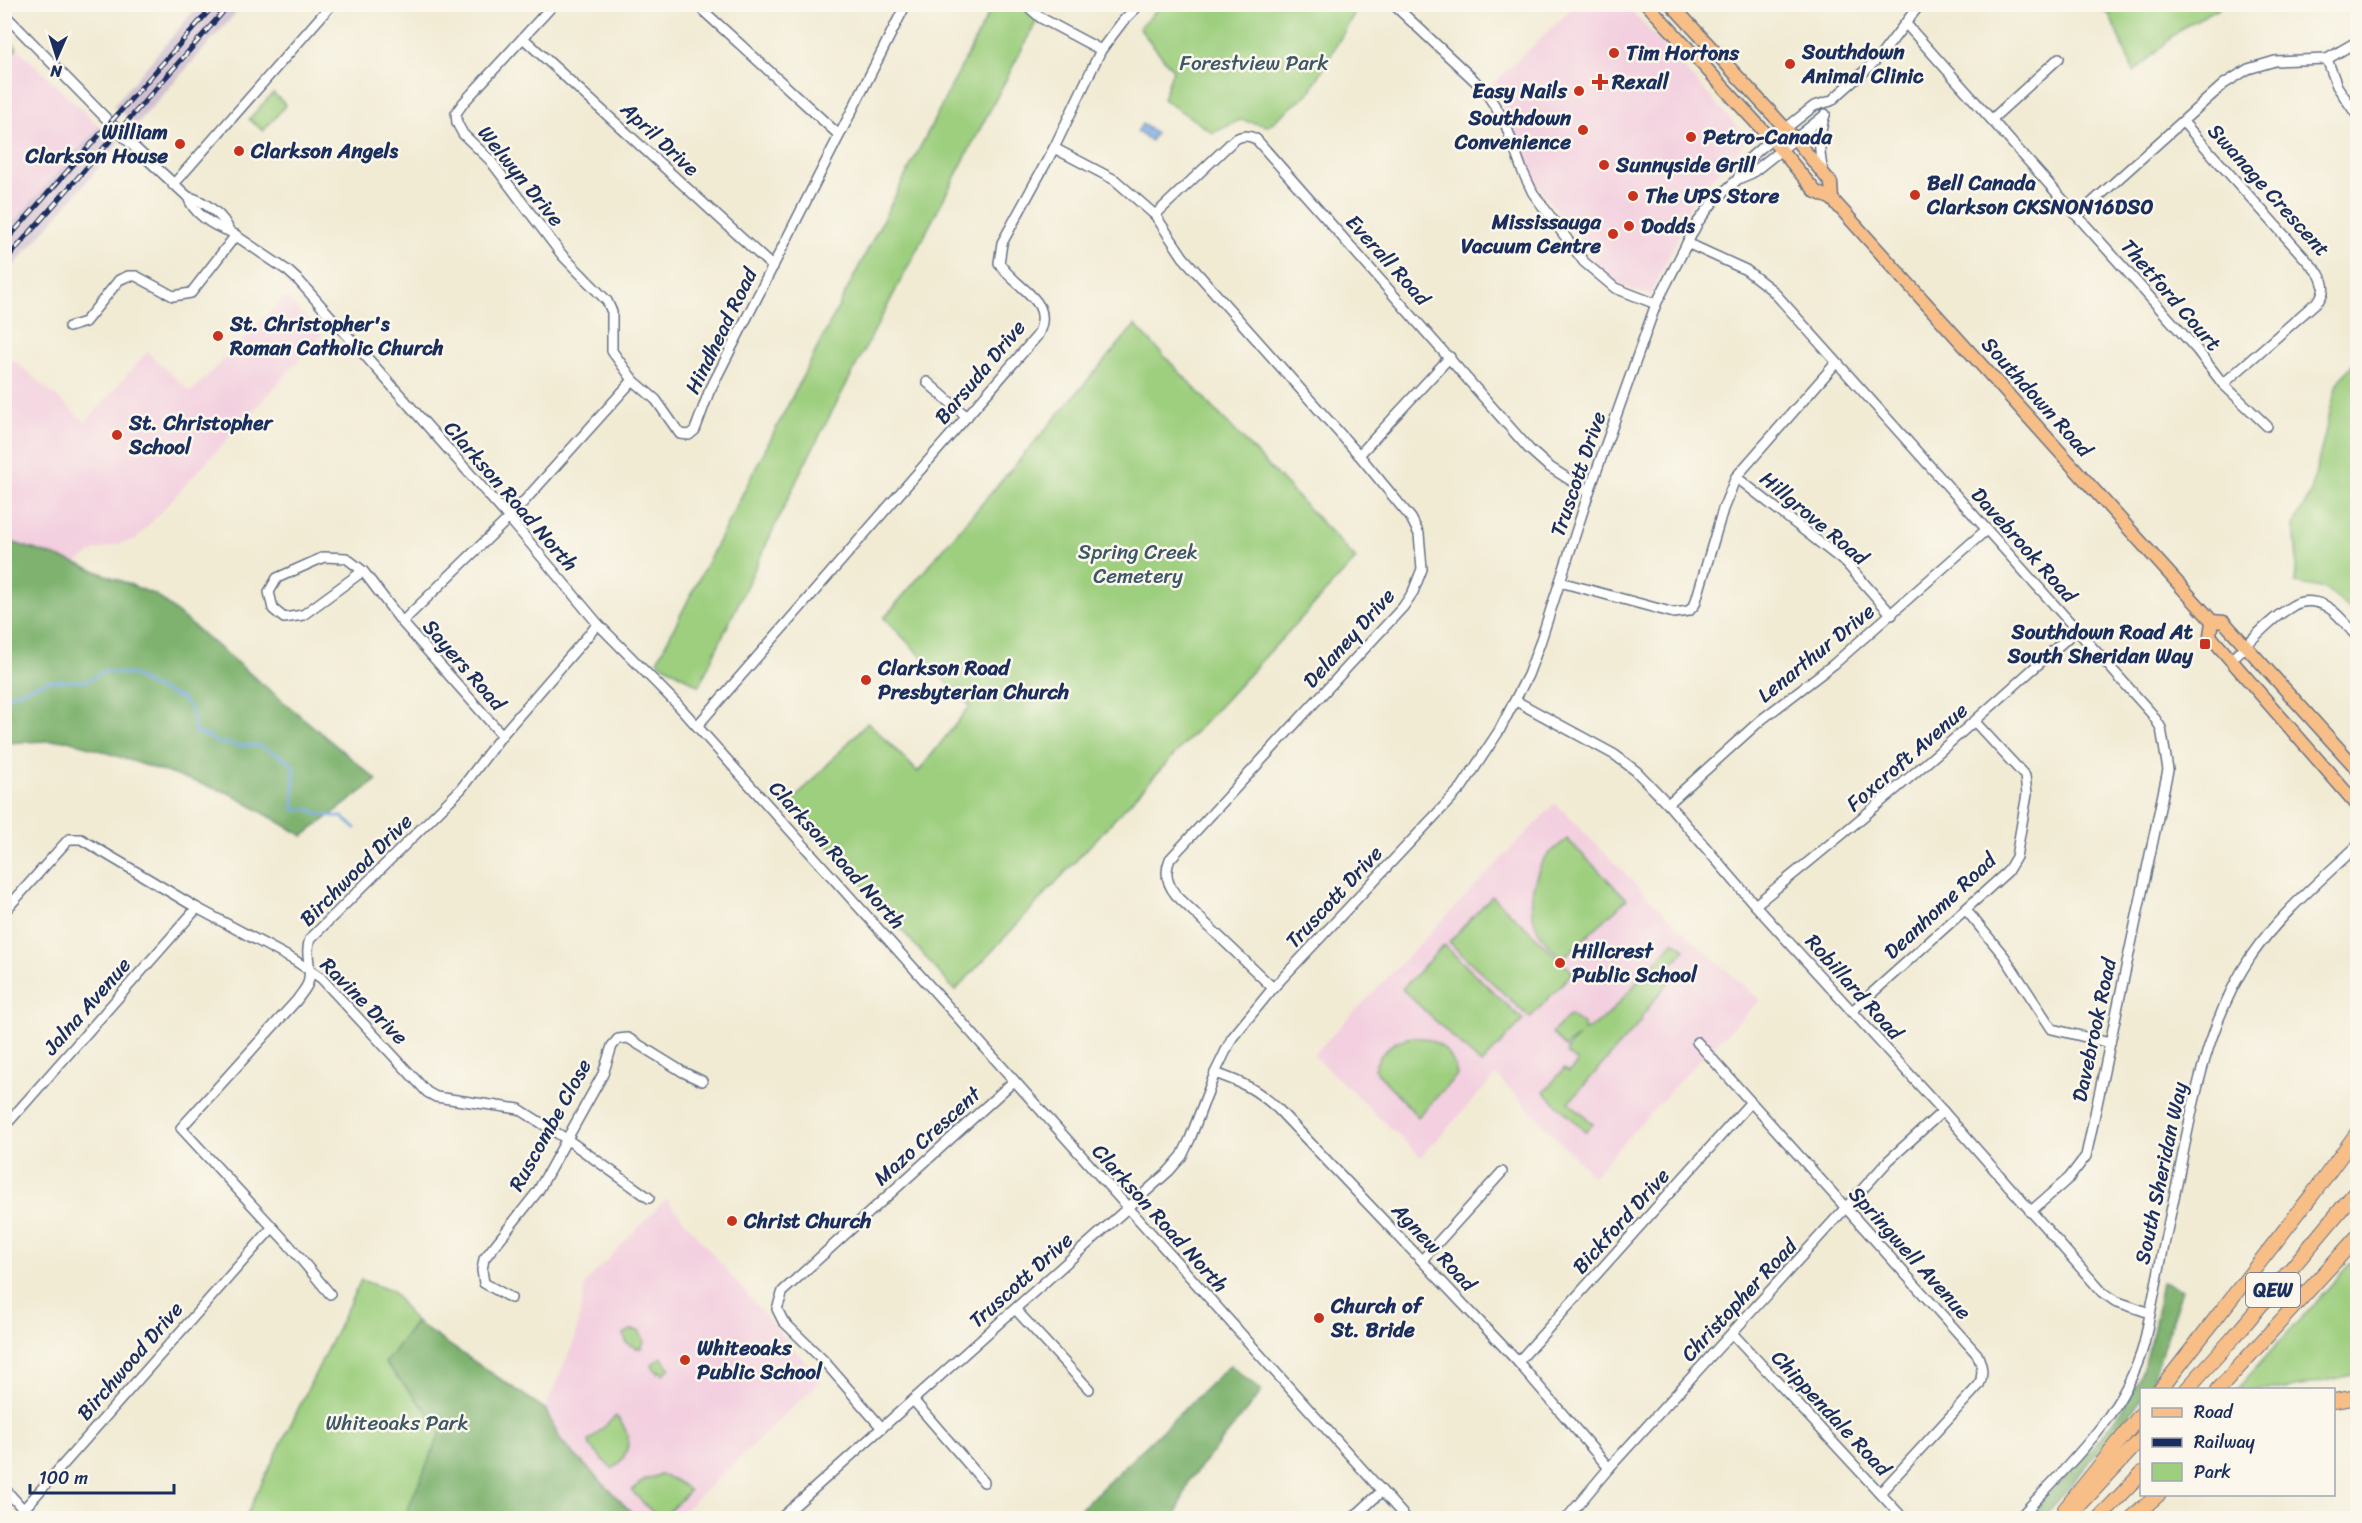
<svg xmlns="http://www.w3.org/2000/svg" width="2362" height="1523" font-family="Sriracha,sans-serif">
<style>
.built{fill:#f3cfdf}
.industrial{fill:#cfbdce}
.green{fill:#9ecf7f;stroke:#5c7f6e;stroke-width:1.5}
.forest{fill:#7eb26e;stroke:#4c7066;stroke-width:1.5}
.water{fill:#74a7e0;stroke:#486b9f;stroke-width:1.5}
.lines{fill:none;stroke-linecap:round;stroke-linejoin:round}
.stream{stroke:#74a7e0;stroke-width:3}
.minor-casing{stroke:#667187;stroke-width:12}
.major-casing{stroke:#667187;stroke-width:15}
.highway-casing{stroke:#667187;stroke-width:16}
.minor{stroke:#fff;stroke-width:9}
.major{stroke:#f7be87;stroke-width:12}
.highway{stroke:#f7be87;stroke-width:14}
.rail-casing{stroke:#1b2f5e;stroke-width:5}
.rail{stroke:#fbf7ec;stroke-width:3;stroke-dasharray:9;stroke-linecap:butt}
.poi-dot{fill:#c8321e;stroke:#fbf7ec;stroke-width:2}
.labels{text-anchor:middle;stroke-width:5;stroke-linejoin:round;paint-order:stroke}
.shield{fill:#fbf7ec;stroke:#5e6b89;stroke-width:1.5}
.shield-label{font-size:20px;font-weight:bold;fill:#1b2f5e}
.poi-label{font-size:21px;font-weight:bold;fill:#1b2f5e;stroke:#fbf7ec;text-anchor:start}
.park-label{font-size:21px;fill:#3c5766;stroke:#fbf7ec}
.street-label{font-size:21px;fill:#1b2f5e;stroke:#fbf7ec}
</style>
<rect width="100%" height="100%" fill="#fbf7ec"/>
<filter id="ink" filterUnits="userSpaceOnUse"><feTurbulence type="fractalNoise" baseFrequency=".0167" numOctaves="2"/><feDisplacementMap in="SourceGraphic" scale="12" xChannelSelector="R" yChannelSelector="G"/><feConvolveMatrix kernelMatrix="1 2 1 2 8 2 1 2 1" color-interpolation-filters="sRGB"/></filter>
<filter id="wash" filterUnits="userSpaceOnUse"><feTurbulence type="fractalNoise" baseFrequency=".008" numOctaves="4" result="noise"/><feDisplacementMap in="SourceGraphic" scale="24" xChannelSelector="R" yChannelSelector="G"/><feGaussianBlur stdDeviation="1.35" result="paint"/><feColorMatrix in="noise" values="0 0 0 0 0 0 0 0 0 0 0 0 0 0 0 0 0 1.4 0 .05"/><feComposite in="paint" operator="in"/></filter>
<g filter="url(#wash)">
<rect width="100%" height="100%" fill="#f1ebd4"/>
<g class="built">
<path d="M1575,5h51l118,129 -2,12 -51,56 -14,38 -27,56 -32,-12 -13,-11 -69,-89 -32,-76 -12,-23z"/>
<path d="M17,48l82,78 -94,105v-169z"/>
<path d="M285,297l38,37 -187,205 -42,12 -18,12 -71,-23 -1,-188 82,70 61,-70 44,40z"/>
<path d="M1555,803l122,123 83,74 -76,76 -91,100 -97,-101 -75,82 -108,-102z"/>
<path d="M666,1199l155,182 -145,137h-39l-76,-77 -16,-32 30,-70 11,-57z"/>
</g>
<g class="industrial">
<path d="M199,5h44l-106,119 -24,-18z"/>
<path d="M99,126l21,17 -115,133v-45z"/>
</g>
<g class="green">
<path d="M993,5h52l-243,464 -103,217 -42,-25z"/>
<path d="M1162,5v-1l197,1 -49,87 -42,34 -28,-6 -27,13 -50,-34 10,-29 -34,-42z"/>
<path d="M2095,5h129l-42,23 -48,44 -25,-58z"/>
<path d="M5,35l12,13 -12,14z"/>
<path d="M273,93l13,12 -23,26 -14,-12z"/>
<path d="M1135,325l221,234 -401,432 -164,-188 77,-81 50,50 52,-66 -86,-88z"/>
<path d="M2357,360v255l-31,-26 -31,-6 2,-24 -3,-34 17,-33 26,-109z"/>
<path d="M1567,839l60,60 -64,59c-28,-21 -39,-49 -26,-83 2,-6 4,-13 8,-17 6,-7 15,-13 22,-19z"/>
<path d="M1492,896l81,76 -43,46 -81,-76z"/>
<path d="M1674,941l11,8 -21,25 6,6 -29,37 1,3 -73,82 24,22 -7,8 -42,-40 20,-23 5,3 9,-10 -11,-8v-5l11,-13 -13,11 -13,-14 18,-18 14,10v5c11,-2 15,-11 25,-16z"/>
<path d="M1444,945l79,75 -42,44 -79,-75z"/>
<path d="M1414,1037c23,1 39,15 43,38l-39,42 -44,-48c7,-19 20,-30 40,-32z"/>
<path d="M2357,1256v118l-70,15h-50z"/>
<path d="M361,1280l31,11 23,31 130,87 16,32 76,77h-392z"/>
<path d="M631,1330l8,1 5,9 -2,8h-6l-10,-5 -2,-9z"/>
<path d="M661,1357l9,11 -7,6 -3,-3 -2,2 -7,-8z"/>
<path d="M616,1416c17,18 16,38 -4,53l-22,-23 -1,-5z"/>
<path d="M660,1475c13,3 20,7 29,16l-26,27h-5l-26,-27c8,-10 16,-13 28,-16z"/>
</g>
<g class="forest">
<path d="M5,540l71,23 80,32 221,185 -74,56 -74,-43 -161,-53 -63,3z"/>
<path d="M2162,1282l20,7 -32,100 -8,1 -1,9 -97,119h-18c38,-43 88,-84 112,-138 14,-30 18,-65 24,-98z"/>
<path d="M415,1322l130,87 16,32 76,77h-233l38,-89 -57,-66z"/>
<path d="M1230,1365l32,26 -73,90 -14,37h-104z"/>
</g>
<path class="water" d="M1142,124l14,9 -5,8 -14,-9z"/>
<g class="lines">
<path class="stream" d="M4,696h5c12,-5 24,-10 36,-14 23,-6 38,8 58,-11l31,4 14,10 35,14 9,13 3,21 14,3 6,6 27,4 15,-1 22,10 15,11v44l16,-1 7,5 25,3 13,11"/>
</g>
</g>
<g filter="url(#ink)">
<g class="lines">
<defs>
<g id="minor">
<path d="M554,4l-90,98 -8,11 1,10 6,11 27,26 72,95 45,46 5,11v39l21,29 23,20 24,34 9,1 6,-5 14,-38 197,-388"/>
<path d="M696,4l143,131"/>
<path d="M1025,4l16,14 60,32"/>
<path d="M1393,4l81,76 13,14 17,26 18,50 11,23 51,69 31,26 41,16"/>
<path d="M4,14l128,131 56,52c5,16 25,29 41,34l59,40 12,11 209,236 89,106 80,81 728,813"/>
<path d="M1906,24l291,326 26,34 44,42"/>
<path d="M523,38l250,229"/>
<path d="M2327,59l10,27 21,31"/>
<path d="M1992,119l67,-61"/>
<path d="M2183,122l136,152c6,11 6,17 0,26l-96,84"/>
<path d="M1054,148l61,32 40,35 28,42 176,198 52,63 8,16 3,35 -9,23 -10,15 -233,252c-6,14 -3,25 6,36l97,93"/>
<path d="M1823,171c-5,-21 -4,-36 2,-57"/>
<path d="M1738,179l4,-14 19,-17 53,-42 17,-5 37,-33 14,-14 38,-50"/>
<path d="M173,185l159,-181"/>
<path d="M188,197c15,3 37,19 41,34"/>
<path d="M1155,215l79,-75c8,-5 13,-5 22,-1l273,310 19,17 41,26"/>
<path d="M2077,216l147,-132 24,-15 27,-8 52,-2 31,-18"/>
<path d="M1687,243l59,27 26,20 380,424 9,14 7,42 -82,386 -17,22 -39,34"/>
<path d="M69,327l16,-5 34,-42 9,-4h8l37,20 18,-3 45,-58"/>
<path d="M927,382l40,35"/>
<path d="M1359,455l91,-98"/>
<path d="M1736,477l111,87 45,51"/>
<path d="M363,571l-60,44 -19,3 -11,-9 -4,-17 8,-14 47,-21 22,1 17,13 39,51 100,113"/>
<path d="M1560,582l114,31 15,-2 6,-7 28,-95 13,-32 100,-114"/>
<path d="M402,622l107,-104 124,-138"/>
<path d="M2231,660c19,-18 40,-42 63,-55 10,-6 25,-4 35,3 11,7 20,20 29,30"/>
<path d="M1516,701l99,54 21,16 32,33 87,101 188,206 159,181 13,9 35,12"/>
<path d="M697,726l340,-390c20,-36 -21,-46 -38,-73l3,-20 52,-95 47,-98 22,-29 17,-17"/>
<path d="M1668,804l93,-84 73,-56 152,-134"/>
<path d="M1755,905c111,-88 217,-180 321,-275"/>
<path d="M1966,910l38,46 48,73 58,14"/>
<path d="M4,912l55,-62 10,-11h12l116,69 97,52 27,18 106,114 9,5 83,12 49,31 81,58"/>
<path d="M1851,1012l156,-140 9,-15 11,-63 -2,-18 -50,-54"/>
<path d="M1697,1042l280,312c5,11 7,20 2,31l-99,108"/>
<path d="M1215,1073c28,10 40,15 63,36l240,253 91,106"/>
<path d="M4,1127l193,-219"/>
<path d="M1422,1260l80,-88"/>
<path d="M330,1294l-41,-49 -108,-117 116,-128c3,-5 9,-11 11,-17 5,-15 -4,-29 2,-44l151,-150 41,-54 96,-111"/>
<path d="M511,1298l-27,-15 -2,-13 2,-11 54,-68 65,-117 9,-28 6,-7 10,-1 55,34 19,9"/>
<path d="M1016,1310l73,79"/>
<path d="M1732,1333l171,185"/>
<path d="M1518,1362l232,-259"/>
<path d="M914,1401l70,81"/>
<path d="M882,1428l-58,-67 -41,-40 -6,-12 6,-18 231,-210"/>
<path d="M4,1488l27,30"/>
<path d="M16,1518l256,-290"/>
<path d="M781,1518l388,-347 13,-15 8,-17 25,-66 17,-35 41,-50 189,-201 37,-56 29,-56 12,-32 49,-151 67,-188 42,-82 16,-21 24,-22 14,-6 73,-58"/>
<path d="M1353,1518l29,-27"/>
<path d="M1567,1518l42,-50 280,-308 54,-49"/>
<path d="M2019,1518c49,-53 105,-103 125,-174 11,-55 22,-110 34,-165 15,-77 29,-156 73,-223 29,-42 70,-76 107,-111"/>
</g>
<g id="major">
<path d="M1647,4l135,147 34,41 16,7 380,422 12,1 134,148"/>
<path d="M1671,4l125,136 35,43 1,16"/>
<path d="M2212,621l-2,15 148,170"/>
</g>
<g id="highway">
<path d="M2160,1390l152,-195 46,-63"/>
<path d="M2186,1390l48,-53 124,-148"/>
<path d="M2218,1390l140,-154"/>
<path d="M2334,1401l24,-4"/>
<path d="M2076,1509l66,-71"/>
<path d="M2061,1518l4,-9 77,-96"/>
<path d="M2099,1518l43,-45"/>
<path d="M2132,1518l27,-24"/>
</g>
</defs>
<use href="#minor" class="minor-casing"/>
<use href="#major" class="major-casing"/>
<use href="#highway" class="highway-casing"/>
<use href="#minor" class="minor"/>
<use href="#major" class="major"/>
<use href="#highway" class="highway"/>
<defs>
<g id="rail">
<path d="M4,243l211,-239"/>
<path d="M4,262l226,-258"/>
</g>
</defs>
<use href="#rail" class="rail-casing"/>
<use href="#rail" class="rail"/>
</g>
</g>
<g class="poi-dot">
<circle cx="1614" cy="53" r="6"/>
<circle cx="1790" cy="64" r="6"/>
<path d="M1597 73h6v6h6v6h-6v6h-6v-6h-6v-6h6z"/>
<circle cx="1579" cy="91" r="6"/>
<circle cx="1583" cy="130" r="6"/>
<circle cx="1691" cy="137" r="6"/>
<circle cx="180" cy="144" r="6"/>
<circle cx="239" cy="151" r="6"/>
<circle cx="1604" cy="165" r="6"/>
<circle cx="1915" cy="195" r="6"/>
<circle cx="1633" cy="196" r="6"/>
<circle cx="1629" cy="226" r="6"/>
<circle cx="1613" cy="234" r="6"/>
<circle cx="218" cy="336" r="6"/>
<circle cx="117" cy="435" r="6"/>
<rect x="2199" y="638" width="12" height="12" rx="3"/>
<circle cx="866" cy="680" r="6"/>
<circle cx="1560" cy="963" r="6"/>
<circle cx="732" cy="1221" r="6"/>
<circle cx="1319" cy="1318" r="6"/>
<circle cx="685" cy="1360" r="6"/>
</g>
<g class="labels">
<rect class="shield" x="2246" y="1273" width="54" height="34" rx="4.5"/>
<g class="shield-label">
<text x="2273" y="1297">QEW</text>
</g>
<g class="poi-label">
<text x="1802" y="59">Southdown<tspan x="1802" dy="24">Animal Clinic</tspan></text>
<text x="1626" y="60">Tim Hortons</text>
<text x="1612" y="89">Rexall</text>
<text x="1567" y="98" text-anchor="end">Easy Nails</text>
<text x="1571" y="125" text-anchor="end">Southdown<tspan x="1571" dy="24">Convenience</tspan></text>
<text x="168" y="139" text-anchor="end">William<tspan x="168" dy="24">Clarkson House</tspan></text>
<text x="1703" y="144">Petro-Canada</text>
<text x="251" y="158">Clarkson Angels</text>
<text x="1616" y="172">Sunnyside Grill</text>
<text x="1927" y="190">Bell Canada<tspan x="1927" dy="24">Clarkson CKSNON16DS0</tspan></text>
<text x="1645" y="203">The UPS Store</text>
<text x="1601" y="229" text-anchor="end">Mississauga<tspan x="1601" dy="24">Vacuum Centre</tspan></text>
<text x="1641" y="233">Dodds</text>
<text x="230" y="331">St. Christopher's<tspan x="230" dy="24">Roman Catholic Church</tspan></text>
<text x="129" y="430">St. Christopher<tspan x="129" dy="24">School</tspan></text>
<text x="2193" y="639" text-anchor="end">Southdown Road At<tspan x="2193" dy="24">South Sheridan Way</tspan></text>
<text x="878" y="675">Clarkson Road<tspan x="878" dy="24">Presbyterian Church</tspan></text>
<text x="1572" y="958">Hillcrest<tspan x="1572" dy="24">Public School</tspan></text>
<text x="744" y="1228">Christ Church</text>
<text x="1331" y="1313">Church of<tspan x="1331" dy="24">St. Bride</tspan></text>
<text x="697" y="1355">Whiteoaks<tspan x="697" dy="24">Public School</tspan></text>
</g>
<g class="park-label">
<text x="1254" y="70">Forestview Park</text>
<text x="1138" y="559">Spring Creek<tspan x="1138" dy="24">Cemetery</tspan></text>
<text x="397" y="1430">Whiteoaks Park</text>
</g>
<g class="street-label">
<text transform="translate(660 139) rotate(43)" y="7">April Drive</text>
<text transform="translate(521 176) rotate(51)" y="7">Welwyn Drive</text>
<text transform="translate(2269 190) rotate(48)" y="7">Swanage Crescent</text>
<text transform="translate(1388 260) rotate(48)" y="7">Everall Road</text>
<text transform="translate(2171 295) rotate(49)" y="7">Thetford Court</text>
<text transform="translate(721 331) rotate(-64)" y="7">Hindhead Road</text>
<text transform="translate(980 372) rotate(-50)" y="7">Barsuda Drive</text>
<text transform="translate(2037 397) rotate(48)" y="7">Southdown Road</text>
<text transform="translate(1578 474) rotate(-71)" y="7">Truscott Drive</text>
<text transform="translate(511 496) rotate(49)" y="7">Clarkson Road North</text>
<text transform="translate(1814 518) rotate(40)" y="7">Hillgrove Road</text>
<text transform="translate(2024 545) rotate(48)" y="7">Davebrook Road</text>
<text transform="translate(1349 638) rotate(-48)" y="7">Delaney Drive</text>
<text transform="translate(1816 653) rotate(-39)" y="7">Lenarthur Drive</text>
<text transform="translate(464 665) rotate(49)" y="7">Sayers Road</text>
<text transform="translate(1907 757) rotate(-41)" y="7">Foxcroft Avenue</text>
<text transform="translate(837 855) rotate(48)" y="7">Clarkson Road North</text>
<text transform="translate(356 870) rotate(-45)" y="7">Birchwood Drive</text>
<text transform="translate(1334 897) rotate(-47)" y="7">Truscott Drive</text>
<text transform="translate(1940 906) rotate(-43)" y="7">Deanhome Road</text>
<text transform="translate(1854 987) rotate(48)" y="7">Robillard Road</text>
<text transform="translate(364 1001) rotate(45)" y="7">Ravine Drive</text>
<text transform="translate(87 1006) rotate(-49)" y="7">Jalna Avenue</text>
<text transform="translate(2094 1030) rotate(-78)" y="7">Davebrook Road</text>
<text transform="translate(550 1125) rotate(-61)" y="7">Ruscombe Close</text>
<text transform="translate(927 1136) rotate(-42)" y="7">Mazo Crescent</text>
<text transform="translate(2161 1173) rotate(-78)" y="7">South Sheridan Way</text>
<text transform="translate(1160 1218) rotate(48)" y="7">Clarkson Road North</text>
<text transform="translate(1621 1221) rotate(-48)" y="7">Bickford Drive</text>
<text transform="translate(1434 1247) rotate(47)" y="7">Agnew Road</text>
<text transform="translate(1910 1253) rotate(48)" y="7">Springwell Avenue</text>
<text transform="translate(1021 1280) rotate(-42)" y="7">Truscott Drive</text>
<text transform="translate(1739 1300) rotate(-47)" y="7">Christopher Road</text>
<text transform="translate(130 1361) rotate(-49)" y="7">Birchwood Drive</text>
<text transform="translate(1831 1413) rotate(47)" y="7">Chippendale Road</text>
</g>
</g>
<rect width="2362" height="1523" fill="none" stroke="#fbf7ec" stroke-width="24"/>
<rect x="2140" y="1388" width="195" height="108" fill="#fbf7ec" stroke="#a1a7b3" stroke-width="1.5"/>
<rect x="2152" y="1408" width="30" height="9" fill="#f7be87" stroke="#a1a7b3" stroke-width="1.5"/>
<text x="2194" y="1418" font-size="18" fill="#1b2f5e">Road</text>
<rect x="2152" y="1438" width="30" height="9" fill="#1b2f5e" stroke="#a1a7b3" stroke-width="1.5"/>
<text x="2194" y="1448" font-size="18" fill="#1b2f5e">Railway</text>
<rect x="2152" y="1463" width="30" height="18" fill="#9ecf7f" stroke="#a1a7b3" stroke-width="1.5"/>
<text x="2194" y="1478" font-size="18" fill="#1b2f5e">Park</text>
<g transform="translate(57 57) rotate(183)" stroke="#fbf7ec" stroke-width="4.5" paint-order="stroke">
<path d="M0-4.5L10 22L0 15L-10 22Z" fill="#1b2f5e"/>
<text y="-9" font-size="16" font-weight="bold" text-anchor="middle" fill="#1b2f5e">N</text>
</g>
<path d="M30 1484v9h144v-9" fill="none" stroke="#1b2f5e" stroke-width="3"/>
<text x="39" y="1484" font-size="18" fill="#1b2f5e" stroke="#fbf7ec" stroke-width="4.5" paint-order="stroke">100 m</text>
</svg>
